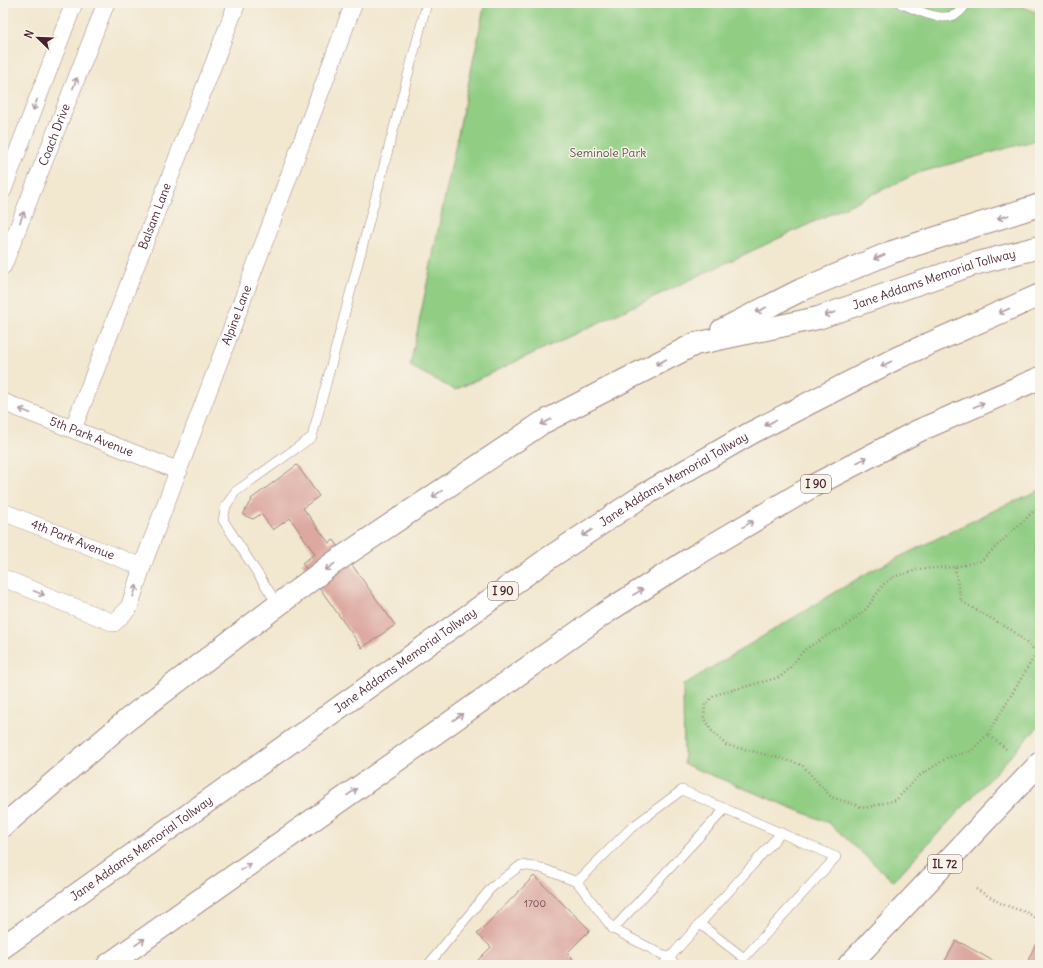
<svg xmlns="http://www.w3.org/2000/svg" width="1043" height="968" font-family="Delius,sans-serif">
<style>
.green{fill:#91ce84;stroke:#6e7658}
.building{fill:#dca8a0}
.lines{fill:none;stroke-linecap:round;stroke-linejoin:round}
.service-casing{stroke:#9e837d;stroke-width:10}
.minor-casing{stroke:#9e837d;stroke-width:18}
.primary-casing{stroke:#9e837d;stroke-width:24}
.motorway-casing{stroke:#9e837d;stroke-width:24}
.path{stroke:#9e837d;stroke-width:2.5;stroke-dasharray:1 3;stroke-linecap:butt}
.service{stroke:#fff;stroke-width:9}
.minor{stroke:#fff;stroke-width:17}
.primary{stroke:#fff;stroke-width:22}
.motorway{stroke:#fff;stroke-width:22}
.oneway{stroke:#ae9aa0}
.labels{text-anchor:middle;stroke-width:3;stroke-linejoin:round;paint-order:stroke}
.number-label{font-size:10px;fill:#6e4148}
.shield{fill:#f7f3e8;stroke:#7e5f64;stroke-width:1}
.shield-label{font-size:11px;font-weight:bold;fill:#4a1f2b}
.street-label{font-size:12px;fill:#4a1f2b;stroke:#f7f3e8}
.park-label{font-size:12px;fill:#5f5446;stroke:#f7f3e8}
</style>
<rect width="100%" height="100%" fill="#f7f3e8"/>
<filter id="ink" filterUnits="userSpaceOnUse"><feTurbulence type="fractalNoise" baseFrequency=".025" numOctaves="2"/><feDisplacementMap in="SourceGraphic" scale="8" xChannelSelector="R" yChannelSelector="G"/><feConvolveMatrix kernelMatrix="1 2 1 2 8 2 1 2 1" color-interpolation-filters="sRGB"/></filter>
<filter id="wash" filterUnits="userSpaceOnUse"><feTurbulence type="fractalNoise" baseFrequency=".012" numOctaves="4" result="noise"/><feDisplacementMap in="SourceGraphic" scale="16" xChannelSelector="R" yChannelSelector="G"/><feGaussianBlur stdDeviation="0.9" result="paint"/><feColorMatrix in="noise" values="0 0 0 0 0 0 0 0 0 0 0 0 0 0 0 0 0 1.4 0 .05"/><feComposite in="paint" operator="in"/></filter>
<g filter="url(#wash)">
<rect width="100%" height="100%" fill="#f2e7cf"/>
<g class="green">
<path d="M485,3h529l26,11v125l-122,34 -463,217 -45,-24z"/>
<path d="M1040,490v235l-147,156 -64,-58 -145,-59 -1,-79 184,-112 138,-68z"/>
</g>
<g id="blocks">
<g class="building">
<path d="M297,465l22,31 -16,12 26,35 5,-3 61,85 -33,23 -60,-85 13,-9 -25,-36 -17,12 -12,-16 -8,5 -10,-4 6,-12 3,-2 -1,-2z"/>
<path d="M534,876l56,54 -23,23 12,12h-106l18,-18 -14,-13z"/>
<path d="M956,941l9,4 35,20h-57z"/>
<path d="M1035,945l5,3v17h-14z"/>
</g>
</g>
</g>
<g filter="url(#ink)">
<use href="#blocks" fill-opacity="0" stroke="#9e837d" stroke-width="1"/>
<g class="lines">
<defs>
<g id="service">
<path d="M900,3c19,8 54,27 66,0"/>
<path d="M278,605l-55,-85 3,-14 9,-14 77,-55 115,-434"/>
<path d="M613,929l112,-120"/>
<path d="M428,965l63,-77 30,-23 20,3 36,14"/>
<path d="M663,965l118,-132"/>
<path d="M676,965l-7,-7 -56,-29 -36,-47 54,-54 51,-38 154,67 -92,101 -44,-34"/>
</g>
<g id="minor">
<path d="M3,190l71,-187"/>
<path id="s1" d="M3,266l103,-263"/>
<path id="s2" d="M3,402l176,69"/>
<path id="s3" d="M73,429l164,-426"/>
<path id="s4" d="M3,512l139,55"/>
<path id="s5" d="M3,578l111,45 15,-15 13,-41 212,-564"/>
</g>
<path id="primary" d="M849,965l191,-202"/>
<g id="motorway">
<path d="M722,330l79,-40 91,-38 148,-47"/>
<path id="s6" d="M3,826l124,-106 151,-115 54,-41 210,-141 153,-79 123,-26 156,-54 66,-17"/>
<path id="s7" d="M3,947l546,-389 95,-63 107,-62 146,-75 143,-63"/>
<path d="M108,965l497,-352 96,-61 110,-65 107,-56 122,-53"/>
</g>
</defs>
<use href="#service" class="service-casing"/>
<use href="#minor" class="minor-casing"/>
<use href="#primary" class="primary-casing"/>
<use href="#motorway" class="motorway-casing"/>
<g class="path">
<path d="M955,567l6,34 52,30 24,21"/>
<path d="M988,734l49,-82 3,-2"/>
<path d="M1006,749l-18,-15 -17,17 -24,7 -28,18 -23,24 -31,8 -34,-11 -29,-32 -22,-7 -54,-13 -14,-14 -8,-14 1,-13 10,-9 65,-18 9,-8 15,-19 29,-18 12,-5 21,-18 17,-24 10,-8 27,-8 35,-2 26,-6 54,-51h5"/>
<path d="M976,889l26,15 26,9 12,8"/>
</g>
<use href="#service" class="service"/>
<use href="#minor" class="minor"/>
<use href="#primary" class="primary"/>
<use href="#motorway" class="motorway"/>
</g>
<defs><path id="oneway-shaft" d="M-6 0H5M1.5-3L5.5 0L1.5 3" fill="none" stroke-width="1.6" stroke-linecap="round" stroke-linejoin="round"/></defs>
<g class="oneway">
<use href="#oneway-shaft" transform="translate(75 83) rotate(-69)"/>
<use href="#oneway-shaft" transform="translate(35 105) rotate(111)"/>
<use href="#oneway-shaft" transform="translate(22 217) rotate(-69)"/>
<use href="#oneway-shaft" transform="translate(1003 217) rotate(162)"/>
<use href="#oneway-shaft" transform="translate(879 257) rotate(157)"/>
<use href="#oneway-shaft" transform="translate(761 310) rotate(153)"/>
<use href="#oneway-shaft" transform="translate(1004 311) rotate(156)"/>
<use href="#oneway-shaft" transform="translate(830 314) rotate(161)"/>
<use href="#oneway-shaft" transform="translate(661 362) rotate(153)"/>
<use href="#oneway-shaft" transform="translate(886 364) rotate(153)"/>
<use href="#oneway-shaft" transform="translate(979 405) rotate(-23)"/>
<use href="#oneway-shaft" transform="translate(25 411) rotate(-159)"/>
<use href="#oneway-shaft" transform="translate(546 422) rotate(151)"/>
<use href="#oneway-shaft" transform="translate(770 423) rotate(153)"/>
<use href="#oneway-shaft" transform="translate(862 460) rotate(-28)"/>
<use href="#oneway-shaft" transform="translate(437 494) rotate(146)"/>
<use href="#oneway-shaft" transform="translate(748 524) rotate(-31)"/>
<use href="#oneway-shaft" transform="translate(587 533) rotate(146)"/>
<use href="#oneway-shaft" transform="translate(330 567) rotate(144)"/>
<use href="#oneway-shaft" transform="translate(135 591) rotate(-72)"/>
<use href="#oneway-shaft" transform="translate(638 592) rotate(-32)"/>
<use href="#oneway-shaft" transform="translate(39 593) rotate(22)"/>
<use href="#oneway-shaft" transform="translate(458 717) rotate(-35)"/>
<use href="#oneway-shaft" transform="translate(352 792) rotate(-35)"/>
<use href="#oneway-shaft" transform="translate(246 867) rotate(-35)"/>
<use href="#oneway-shaft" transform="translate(140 942) rotate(-35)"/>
</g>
</g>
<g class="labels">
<g class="number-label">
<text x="535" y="907">1700</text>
</g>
<g class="shield">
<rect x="801" y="475" width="30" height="18" rx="3"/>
<rect x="488" y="582" width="30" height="18" rx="3"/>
<rect x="928" y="855" width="34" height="18" rx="3"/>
</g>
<g class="shield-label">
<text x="816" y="488">I 90</text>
<text x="503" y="595">I 90</text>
<text x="945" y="868">IL 72</text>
</g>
<g class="street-label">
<text dy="4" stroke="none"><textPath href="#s1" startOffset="141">Coach Drive</textPath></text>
<text dy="4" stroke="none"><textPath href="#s3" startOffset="228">Balsam Lane</textPath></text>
<text dy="4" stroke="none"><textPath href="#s6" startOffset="1094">Jane Addams Memorial Tollway</textPath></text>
<text dy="4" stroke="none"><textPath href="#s5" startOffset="453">Alpine Lane</textPath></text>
<text dy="4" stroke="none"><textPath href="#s2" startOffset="95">5th Park Avenue</textPath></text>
<text dy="4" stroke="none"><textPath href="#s7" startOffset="818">Jane Addams Memorial Tollway</textPath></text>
<text dy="4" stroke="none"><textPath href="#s4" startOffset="75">4th Park Avenue</textPath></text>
<text dy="4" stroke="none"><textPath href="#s7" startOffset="494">Jane Addams Memorial Tollway</textPath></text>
<text dy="4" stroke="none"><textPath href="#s7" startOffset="170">Jane Addams Memorial Tollway</textPath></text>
</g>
<g class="park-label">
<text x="608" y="157">Seminole Park</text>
</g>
</g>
<rect width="1043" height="968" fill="none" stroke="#f7f3e8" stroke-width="16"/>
<g transform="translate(38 38) rotate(293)" stroke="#f7f3e8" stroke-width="3" paint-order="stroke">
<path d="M0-3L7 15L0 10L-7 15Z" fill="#4a1f2b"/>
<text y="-6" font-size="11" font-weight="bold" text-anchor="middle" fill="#4a1f2b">N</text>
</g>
</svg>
